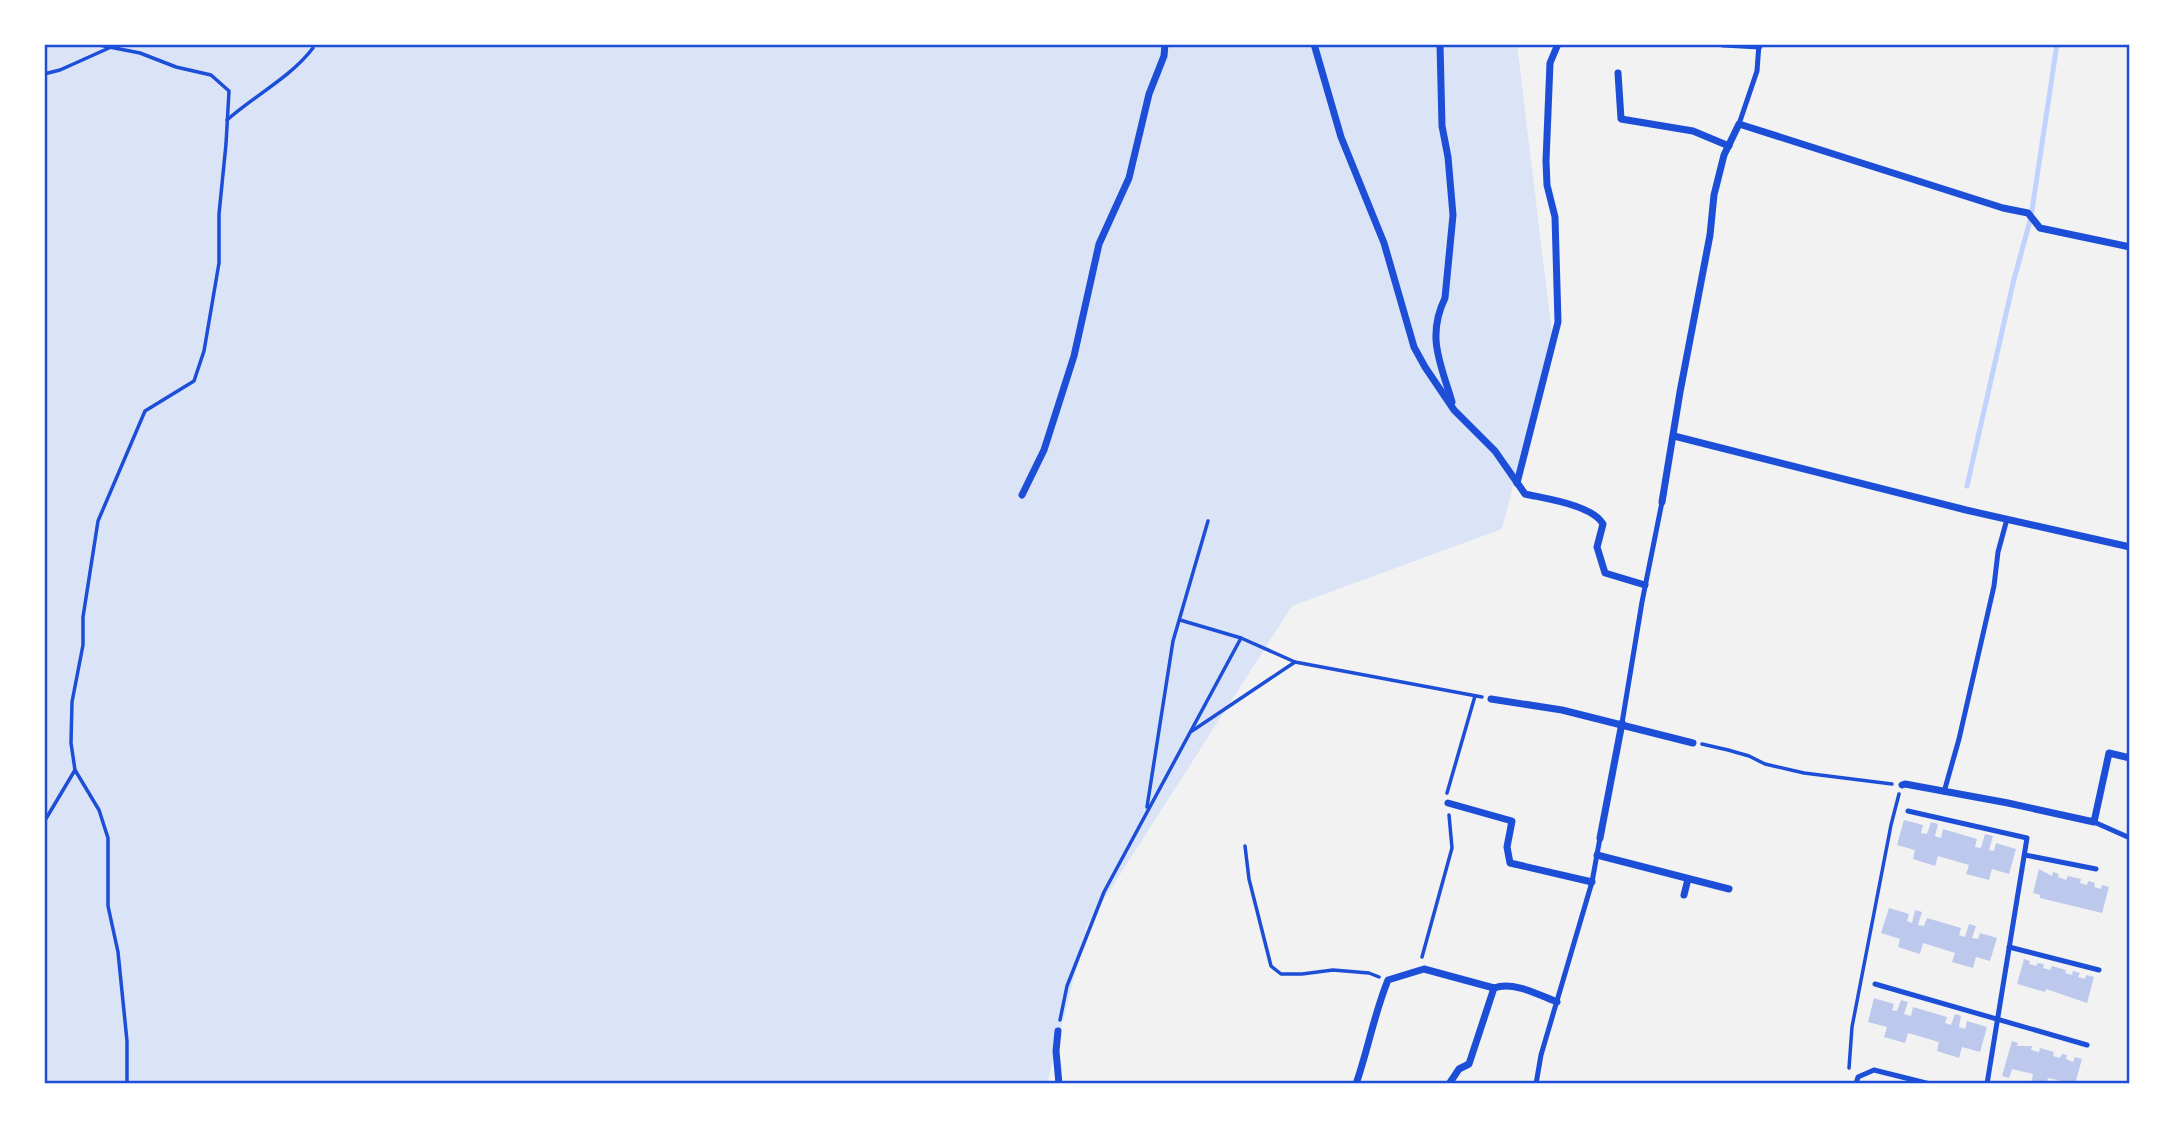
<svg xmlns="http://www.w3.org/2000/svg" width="2174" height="1128" font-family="Jost,sans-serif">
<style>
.green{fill:#dbe4f7}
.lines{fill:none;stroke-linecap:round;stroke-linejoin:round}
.stream{stroke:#bfd3fe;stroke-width:5}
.building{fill:#bdc9ec}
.path{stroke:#1d4ed8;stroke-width:3.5}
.service{stroke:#1d4ed8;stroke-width:5}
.minor{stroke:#1d4ed8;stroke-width:7}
.neatline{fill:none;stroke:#1d4ed8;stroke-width:2.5}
</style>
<rect width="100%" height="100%" fill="#f2f2f2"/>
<path class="green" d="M44,44h1473l35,290 -50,195 -210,77 -205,320 -40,158h-1003z"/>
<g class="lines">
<path class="stream" d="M1967,486l46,-203 18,-66 26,-173"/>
</g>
<g class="building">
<path d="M1904,820l19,5 -2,8 6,1 4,-12 7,2 -3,12 6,2 2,-9 34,10 -2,8 6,1 4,-14 8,2 -4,14 5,1 2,-8 20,6 -7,25 -17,-5 -3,11 -23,-6 3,-9 -31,-9 -3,10 -22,-7 2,-9 -18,-5z"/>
<path d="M2039,869l13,7 1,-4 6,2 -1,3 8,3 2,-4 13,3 -1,4 7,2 1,-4 7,2 -1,4 7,2 1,-4 7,2 -7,26 -62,-15v-3l-7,-2z"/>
<path d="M1889,908l20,6 -2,7 5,2 3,-13 7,2 -4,13 6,1 3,-8 34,10 -2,7 6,2 4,-13 7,2 -4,12 6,1 2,-6 17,5 -7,23 -14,-4 -3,11 -21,-6 3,-9 -32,-10 -3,11 -22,-7 2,-8 -19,-6z"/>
<path d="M2024,959l6,2 -1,3 7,2 2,-3 6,1 -1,4 7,2 2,-4 14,4 -1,3 7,2 1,-4 7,2 -2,4 7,2 1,-4 8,2 -7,26 -41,-14 -1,3 -28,-8z"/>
<path d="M1874,998l20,6 -2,6 5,1 4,-11 7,2 -4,12 7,2 2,-9 34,10 -2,6 6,2 4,-11 6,2 -2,11 6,2 2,-8 20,6 -7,25 -18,-5 -3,11 -22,-7 2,-9 -31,-9 -3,10 -21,-6 3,-10 -19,-5z"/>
<path d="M2012,1041l6,2 -1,3h15l-1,4 8,2 1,-4 14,4 -1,4 7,2 2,-4 5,1 -1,4 7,3 2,-5 7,2 -7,25 -27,-6 -2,6h-9l-6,-1 2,-9 -21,-5 -3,9 -7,-2z"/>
</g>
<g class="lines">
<g class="path">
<path d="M94,44l46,9 36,14 35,8 18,16 -3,53 -7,70v49l-15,88 -10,30 -49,30 -47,110 -15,96v28l-11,57 -1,41 4,27 24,40 9,28v68l10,46 9,89v41l-3,2"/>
<path d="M44,74l16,-4 49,-22"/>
<path d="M227,120c28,-25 63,-42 86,-72"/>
<path d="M1180,620l61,18 54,24 187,35"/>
<path d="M1192,731l103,-69"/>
<path d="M1702,744l26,6 21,6 16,8 39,9 88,11"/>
<path d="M1447,793l28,-97"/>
<path d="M1147,807l26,-166 35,-120"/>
<path d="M44,822l31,-52"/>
<path d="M1245,846l4,33 22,87 10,8h21l31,-4 36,3 10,4"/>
<path d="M1422,957l30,-109 -3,-33"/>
<path d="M1060,1020l7,-34 37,-94 137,-254"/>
<path d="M1849,1068l3,-41 39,-202 8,-31"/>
</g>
<g class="service">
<path d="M1739,124l18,-53 2,-27"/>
<path d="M1622,723l20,-121 20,-100"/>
<path d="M1944,792l15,-53 35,-153 4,-34 9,-33"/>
<path d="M1908,811l119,27 -40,246"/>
<path d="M2094,822l36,16"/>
<path d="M2025,855l71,14"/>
<path d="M2009,947l90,23"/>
<path d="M1875,984l212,61"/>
<path d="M1536,1084l5,-29 51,-173 8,-44"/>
<path d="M1856,1084l2,-7 16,-7 56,14"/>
</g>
<g class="minor">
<path d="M1314,44l27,93 43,106 30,104 11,20 29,43 41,41 30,43c22,5 67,11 78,30l-6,23 8,26 40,12"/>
<path d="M1440,44l2,82 6,31 5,58 -8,83c-19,39 -4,66 7,104"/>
<path d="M1723,44l36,2"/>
<path d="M1618,73l3,46 72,12 36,15"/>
<path d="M1674,436l292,74 164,37"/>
<path d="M1517,483l41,-161 -3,-105 -8,-32 -1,-24 4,-98 8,-19"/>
<path d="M1022,495l22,-45 30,-94 25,-112 30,-66 20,-84 15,-38 1,-12"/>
<path d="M1662,502l18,-110 30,-157 4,-40 10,-40 15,-31 264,84 25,5 12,15 90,19"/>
<path d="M1491,699l71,11 131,33"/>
<path d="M1902,785l3,-1 103,19 86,19 15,-69 21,5"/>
<path d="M1448,803l64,18 -5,26 3,16 82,19"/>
<path d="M1600,838l22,-115"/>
<path d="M1597,855l132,34"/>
<path d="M1684,895l4,-16"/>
<path d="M1058,1031l-2,20 3,33"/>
<path d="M1356,1084c12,-34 18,-70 32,-104l36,-11 70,19"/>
<path d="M1449,1084l10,-15 10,-5 25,-76c20,-7 45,7 63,14"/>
</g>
</g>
<rect width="2174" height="1128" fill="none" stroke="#ffffff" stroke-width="91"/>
<rect x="46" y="46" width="2082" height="1036" class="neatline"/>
</svg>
